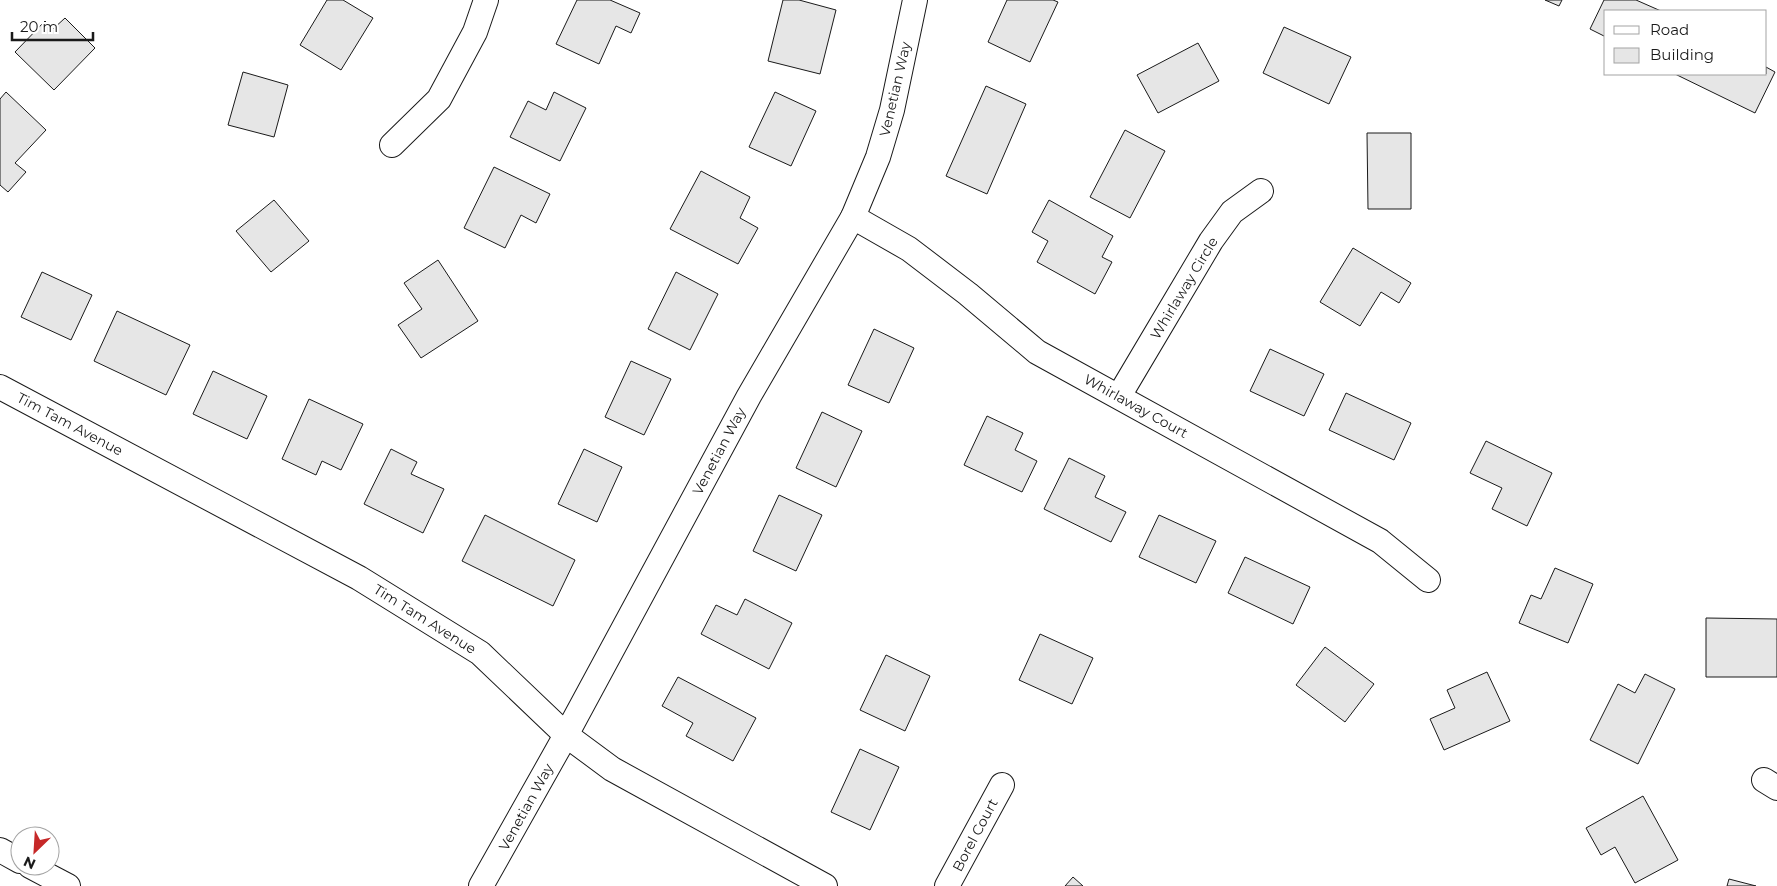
<svg xmlns="http://www.w3.org/2000/svg" width="1777" height="886" font-family="Montserrat,sans-serif">
<style>
.building{fill:#e6e6e6;stroke:#1a1a1a}
.lines{fill:none;stroke-linecap:round;stroke-linejoin:round}
.street-casing{stroke:#1a1a1a;stroke-width:26}
.street{stroke:#fff;stroke-width:24}
.labels{text-anchor:middle;stroke-width:4;stroke-linejoin:round;paint-order:stroke}
.street-label{font-size:14px;fill:#1a1a1a;stroke:#fff}
</style>
<rect width="100%" height="100%" fill="#fff"/>
<g class="building">
<path d="M327,0h16l30,18 -32,52 -41,-25z"/>
<path d="M577,0h33l30,13 -9,20 -15,-7 -17,38 -43,-20z"/>
<path d="M783,0h16l37,10 -16,64 -52,-13z"/>
<path d="M1007,0h46l5,2 -28,60 -42,-20z"/>
<path d="M1545,0h17l-3,6z"/>
<path d="M1604,0h32l25,11h-55v26l-16,-8z"/>
<path d="M65,18l30,30 -41,42 -39,-38 30,-31 8,8z"/>
<path d="M1284,27l67,30 -22,47 -66,-31z"/>
<path d="M1198,43l21,38 -61,32 -21,-38z"/>
<path d="M1766,67l9,5 -20,41 -80,-39h91z"/>
<path d="M243,72l45,13 -14,52 -46,-12z"/>
<path d="M986,86l40,18 -39,90 -41,-18z"/>
<path d="M6,92l40,38 -31,33 11,9 -18,20 -8,-7v-86z"/>
<path d="M554,92l32,16 -26,53 -50,-24 18,-36 18,9z"/>
<path d="M775,92l41,19 -25,55 -42,-19z"/>
<path d="M1125,130l40,21 -35,67 -40,-21z"/>
<path d="M1367,133h44v76h-43z"/>
<path d="M494,167l56,27 -14,29 -15,-8 -16,33 -41,-20z"/>
<path d="M701,171l49,26 -10,21 18,10 -20,36 -68,-35z"/>
<path d="M274,200l35,41 -38,31 -35,-41z"/>
<path d="M1049,200l64,36 -11,21 10,5 -17,32 -58,-32 11,-21 -16,-9z"/>
<path d="M1353,248l58,35 -12,20 -18,-11 -21,34 -40,-24z"/>
<path d="M438,260l40,61 -57,37 -23,-33 24,-16 -18,-26z"/>
<path d="M42,272l50,23 -21,45 -50,-23z"/>
<path d="M676,272l42,22 -28,56 -42,-21z"/>
<path d="M117,311l73,34 -24,50 -72,-34z"/>
<path d="M874,329l40,19 -25,55 -41,-18z"/>
<path d="M1270,349l54,25 -20,42 -54,-25z"/>
<path d="M631,361l40,18 -27,56 -39,-18z"/>
<path d="M213,371l54,25 -20,43 -54,-25z"/>
<path d="M1346,393l65,30 -17,37 -65,-30z"/>
<path d="M309,399l54,25 -22,46 -19,-9 -6,14 -34,-16z"/>
<path d="M822,412l40,19 -26,56 -40,-19z"/>
<path d="M987,416l36,17 -8,17 22,11 -15,31 -58,-27z"/>
<path d="M1486,441l66,32 -25,53 -35,-17 10,-21 -32,-15z"/>
<path d="M391,449l26,13 -6,12 33,15 -21,44 -59,-29z"/>
<path d="M584,449l38,18 -25,55 -39,-18z"/>
<path d="M1069,458l36,18 -10,21 31,15 -15,30 -67,-33z"/>
<path d="M779,495l43,20 -26,56 -43,-20z"/>
<path d="M485,515l90,45 -22,46 -91,-45z"/>
<path d="M1159,515l57,26 -20,42 -57,-26z"/>
<path d="M1245,557l65,30 -17,37 -65,-31z"/>
<path d="M1555,568l38,16 -25,59 -49,-20 12,-28 10,4z"/>
<path d="M745,599l47,24 -23,46 -68,-35 15,-29 21,10z"/>
<path d="M1706,618l71,1v58h-71z"/>
<path d="M1040,634l53,24 -21,46 -53,-24z"/>
<path d="M1325,647l49,37 -29,38 -49,-37z"/>
<path d="M886,655l44,21 -25,55 -45,-21z"/>
<path d="M1487,672l23,49 -66,29 -14,-31 25,-11 -8,-18z"/>
<path d="M1645,674l30,15 -37,75 -48,-24 28,-56 17,9z"/>
<path d="M678,677l78,41 -23,43 -47,-25 7,-13 -31,-17z"/>
<path d="M860,749l39,18 -29,63 -39,-18z"/>
<path d="M1643,796l35,64 -43,23 -20,-36 -14,8 -15,-27z"/>
<path d="M1073,877l10,9h-18z"/>
<path d="M1729,879l27,7h-29z"/>
</g>
<g class="lines">
<defs>
<g id="street">
<path d="M392,145l47,-46 36,-67 11,-32"/>
<path d="M853,217l56,32 59,45 69,58 343,189 48,39"/>
<path d="M0,387l359,191 121,75 86,82 46,34 213,117"/>
<path d="M1119,396l92,-155 21,-29 29,-21"/>
<path d="M1764,780l13,8"/>
<path d="M0,850l20,11"/>
<path d="M30,866l38,20"/>
<path d="M481,886l85,-151 183,-339 104,-179 25,-60 14,-47 23,-110"/>
<path d="M947,886l55,-101"/>
</g>
</defs>
<use href="#street" class="street-casing"/>
<use href="#street" class="street"/>
</g>
<g class="labels">
<g class="street-label">
<text transform="translate(895 89) rotate(-77)" y="5">Venetian Way</text>
<text transform="translate(1184 288) rotate(-59)" y="5">Whirlaway Circle</text>
<text transform="translate(1136 406) rotate(29)" y="5">Whirlaway Court</text>
<text transform="translate(70 424) rotate(28)" y="5">Tim Tam Avenue</text>
<text transform="translate(719 451) rotate(-62)" y="5">Venetian Way</text>
<text transform="translate(425 619) rotate(32)" y="5">Tim Tam Avenue</text>
<text transform="translate(526 807) rotate(-61)" y="5">Venetian Way</text>
<text transform="translate(975 835) rotate(-62)" y="5">Borel Court</text>
</g>
</g>
<rect x="1604" y="10" width="162" height="65" fill="#ffffff" stroke="#a3a3a3"/>
<rect x="1614" y="26" width="25" height="8" fill="#ffffff" stroke="#a3a3a3"/>
<text x="1650" y="35" font-size="15" fill="#1a1a1a">Road</text>
<rect x="1614" y="48" width="25" height="15" fill="#e6e6e6" stroke="#a3a3a3"/>
<text x="1650" y="60" font-size="15" fill="#1a1a1a">Building</text>
<g transform="translate(35 851) rotate(205)"><circle r="24" fill="#ffffff" stroke="#a3a3a3"/>
<path d="M0-4L9 19L0 12L-9 19Z" fill="#c62828"/>
<text y="-8" font-size="14" font-weight="bold" text-anchor="middle" fill="#1a1a1a">N</text>
</g>
<path d="M12 32v8h81v-8" fill="none" stroke="#1a1a1a" stroke-width="2.5"/>
<text x="20" y="32" font-size="15" fill="#1a1a1a" stroke="#ffffff" stroke-width="4" paint-order="stroke">20 m</text>
</svg>
